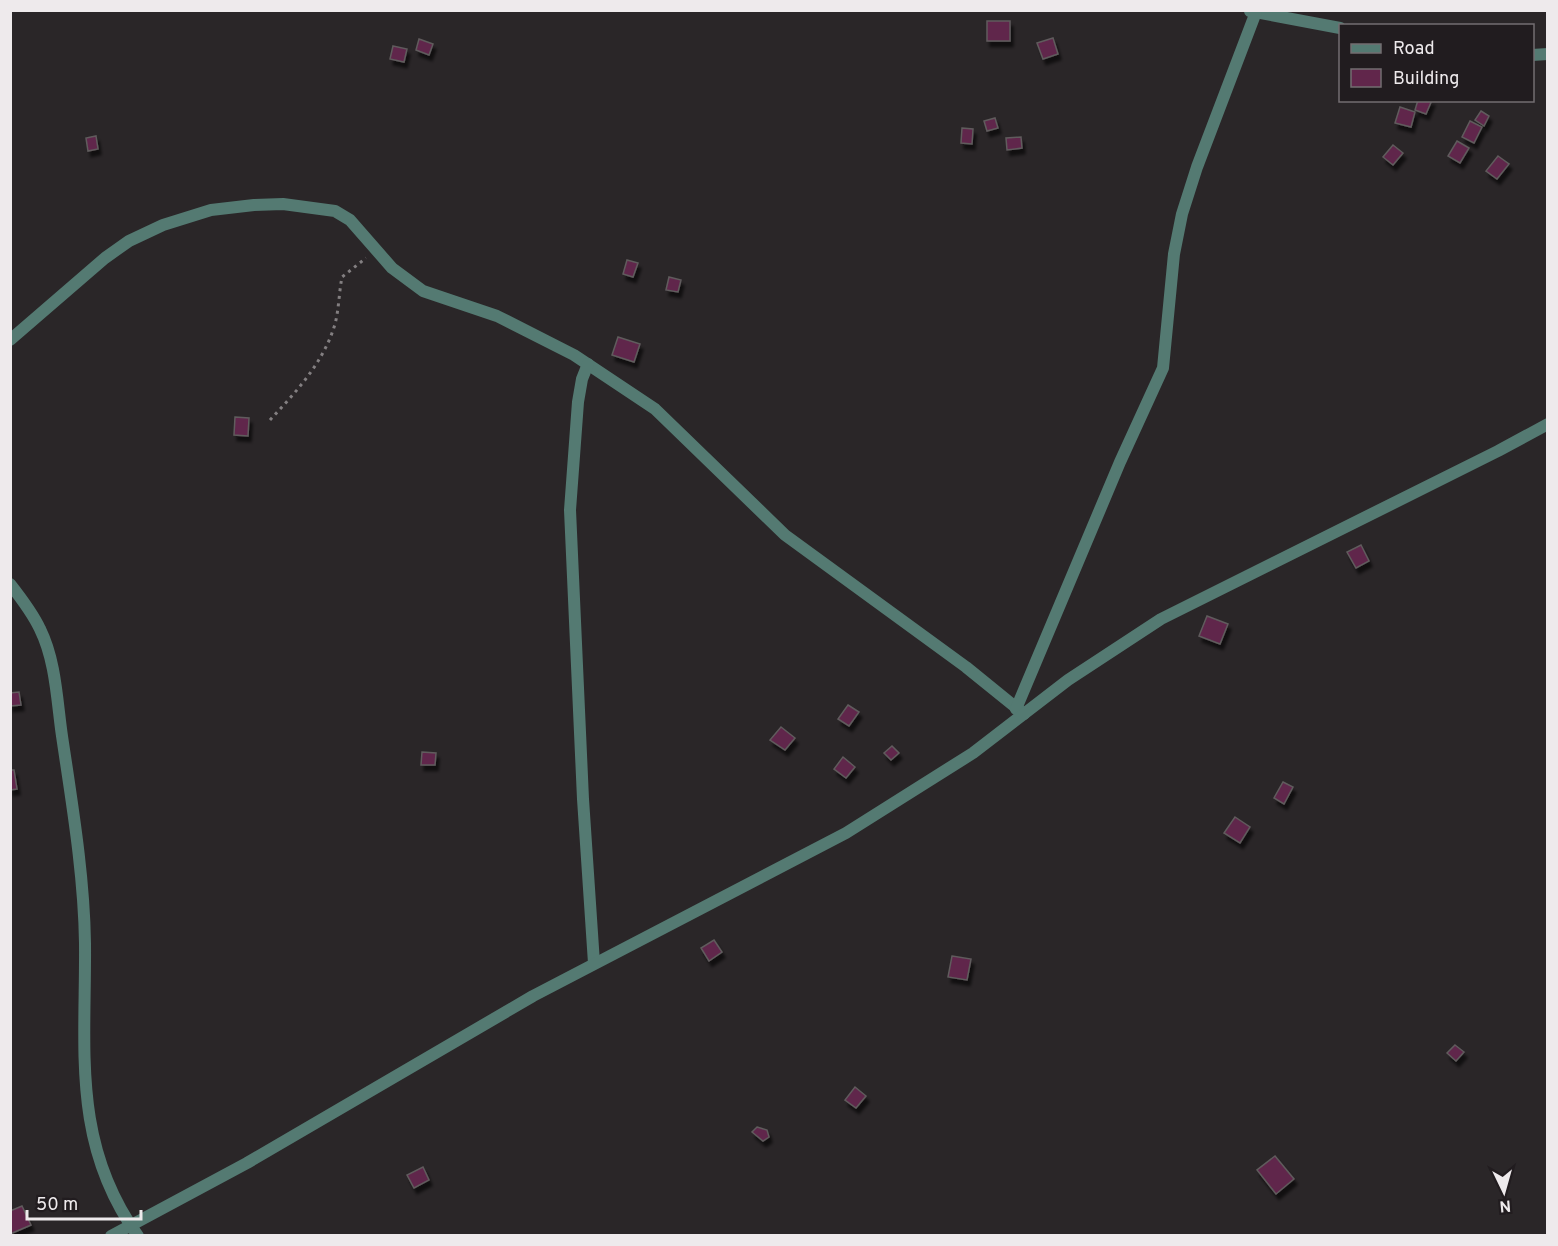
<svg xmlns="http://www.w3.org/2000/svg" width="1558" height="1246" font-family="Overpass,sans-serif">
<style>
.building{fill:#61264b;stroke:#605b5d;stroke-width:1.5;filter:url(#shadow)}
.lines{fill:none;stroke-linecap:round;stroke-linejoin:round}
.path{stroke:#837f81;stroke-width:3;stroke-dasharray:3 4.5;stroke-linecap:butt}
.minor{stroke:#547a72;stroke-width:12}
</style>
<defs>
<filter id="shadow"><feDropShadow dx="3" dy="5.5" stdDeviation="1.5" flood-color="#0009"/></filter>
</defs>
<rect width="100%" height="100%" fill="#2a2628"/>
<g class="building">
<rect x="987" y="21" width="23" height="20"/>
<path d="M1053,38l5,16 -15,5 -6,-16z"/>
<path d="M419,39l14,5 -4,11 -13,-5z"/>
<path d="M393,46l14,3 -3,13 -14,-3z"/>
<path d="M1418,100h14l-6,14 -11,-4z"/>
<path d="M1400,107l15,5 -4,15 -16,-4z"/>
<path d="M1481,111l8,5 -5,10 -9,-6z"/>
<path d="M995,118l3,10 -11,3 -3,-10z"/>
<path d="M1470,121l12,6 -8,16 -12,-6z"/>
<path d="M962,128l11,1 -1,15 -11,-1z"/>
<path d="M96,136l2,13 -10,2 -2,-13z"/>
<path d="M1021,137l1,11 -15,2 -1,-12z"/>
<path d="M1457,141l12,7 -9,15 -12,-7z"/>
<path d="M1393,145l10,8 -10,12 -10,-8z"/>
<path d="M1498,156l11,8 -12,15 -11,-8z"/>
<path d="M627,260l11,3 -5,14 -10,-3z"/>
<path d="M669,277l12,3 -3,12 -12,-2z"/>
<path d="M618,337l22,7 -6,18 -22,-7z"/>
<path d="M235,417l14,1 -1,18 -14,-1z"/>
<path d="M1361,545l8,16 -13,7 -9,-16z"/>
<path d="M1207,616l21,8 -8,20 -21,-8z"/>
<path d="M19,692l2,13 -11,1v-13z"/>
<path d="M848,705l11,7 -10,14 -11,-7z"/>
<path d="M781,727l14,11 -10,12 -15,-10z"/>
<path d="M892,746l7,7 -8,7 -7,-7z"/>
<path d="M422,752l14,1 -1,12h-14z"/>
<path d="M843,757l12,10 -9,11 -12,-9z"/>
<path d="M10,770h4l3,19 -7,1z"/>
<path d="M1283,782l10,5 -9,17 -10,-6z"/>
<path d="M1235,817l15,10 -10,16 -16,-10z"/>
<path d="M714,940l8,12 -13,9 -8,-13z"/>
<path d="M952,956l19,3 -4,21 -19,-3z"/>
<path d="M1455,1045l9,7 -8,9 -9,-8z"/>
<path d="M855,1087l11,9 -10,12 -11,-8z"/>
<path d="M757,1127l10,3 2,7 -6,4 -11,-9z"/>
<path d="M1275,1156l19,23 -18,15 -19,-24z"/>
<path d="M423,1167l6,13 -15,8 -7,-13z"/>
<path d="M22,1206l9,19 -21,9v-23z"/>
</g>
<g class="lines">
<path class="path" d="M270,420c26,-28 54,-58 65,-96 4,-15 4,-32 7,-47l24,-19"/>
<g class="minor">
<path d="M1250,11l90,17"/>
<path d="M1532,55l16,-1"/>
<path d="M10,340l95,-82 24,-17 34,-16 48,-15 43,-5 29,-1 52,7 15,9 42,48 31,23 74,25 77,39 81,54 130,126 181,132 58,47"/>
<path d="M588,364l-6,15 -4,23 -8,108 13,289 11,164"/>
<path d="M10,584c11,14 23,30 30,45 16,32 17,73 22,107 10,68 22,138 23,207 1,106 -14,200 53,293"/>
<path d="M1016,709l104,-247 43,-94 11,-114 8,-40 15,-47 59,-155"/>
<path d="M111,1236l136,-73 286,-167 313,-163 127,-80 95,-73 93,-61 337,-168 50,-27"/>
</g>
</g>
<rect width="1558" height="1246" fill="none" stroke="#eeeaec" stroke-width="24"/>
<rect x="1339" y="24" width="195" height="78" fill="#211c1f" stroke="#736e71" stroke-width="1.5"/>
<rect x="1351" y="44" width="30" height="9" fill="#547a72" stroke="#736e71" stroke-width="1.5"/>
<text x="1393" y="54" font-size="18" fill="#eeeaec">Road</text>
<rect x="1351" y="69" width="30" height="18" fill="#61264b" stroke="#736e71" stroke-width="1.5"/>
<text x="1393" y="84" font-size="18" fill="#eeeaec">Building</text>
<g transform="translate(1504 1192) rotate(175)" stroke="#211c1f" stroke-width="4.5" paint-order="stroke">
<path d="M0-4.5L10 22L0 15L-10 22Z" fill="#eeeaec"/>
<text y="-9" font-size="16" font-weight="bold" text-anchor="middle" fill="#eeeaec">N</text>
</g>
<path d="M27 1210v9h114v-9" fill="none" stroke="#eeeaec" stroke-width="3"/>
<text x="36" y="1210" font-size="18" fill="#eeeaec" stroke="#211c1f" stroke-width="4.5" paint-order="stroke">50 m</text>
</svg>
